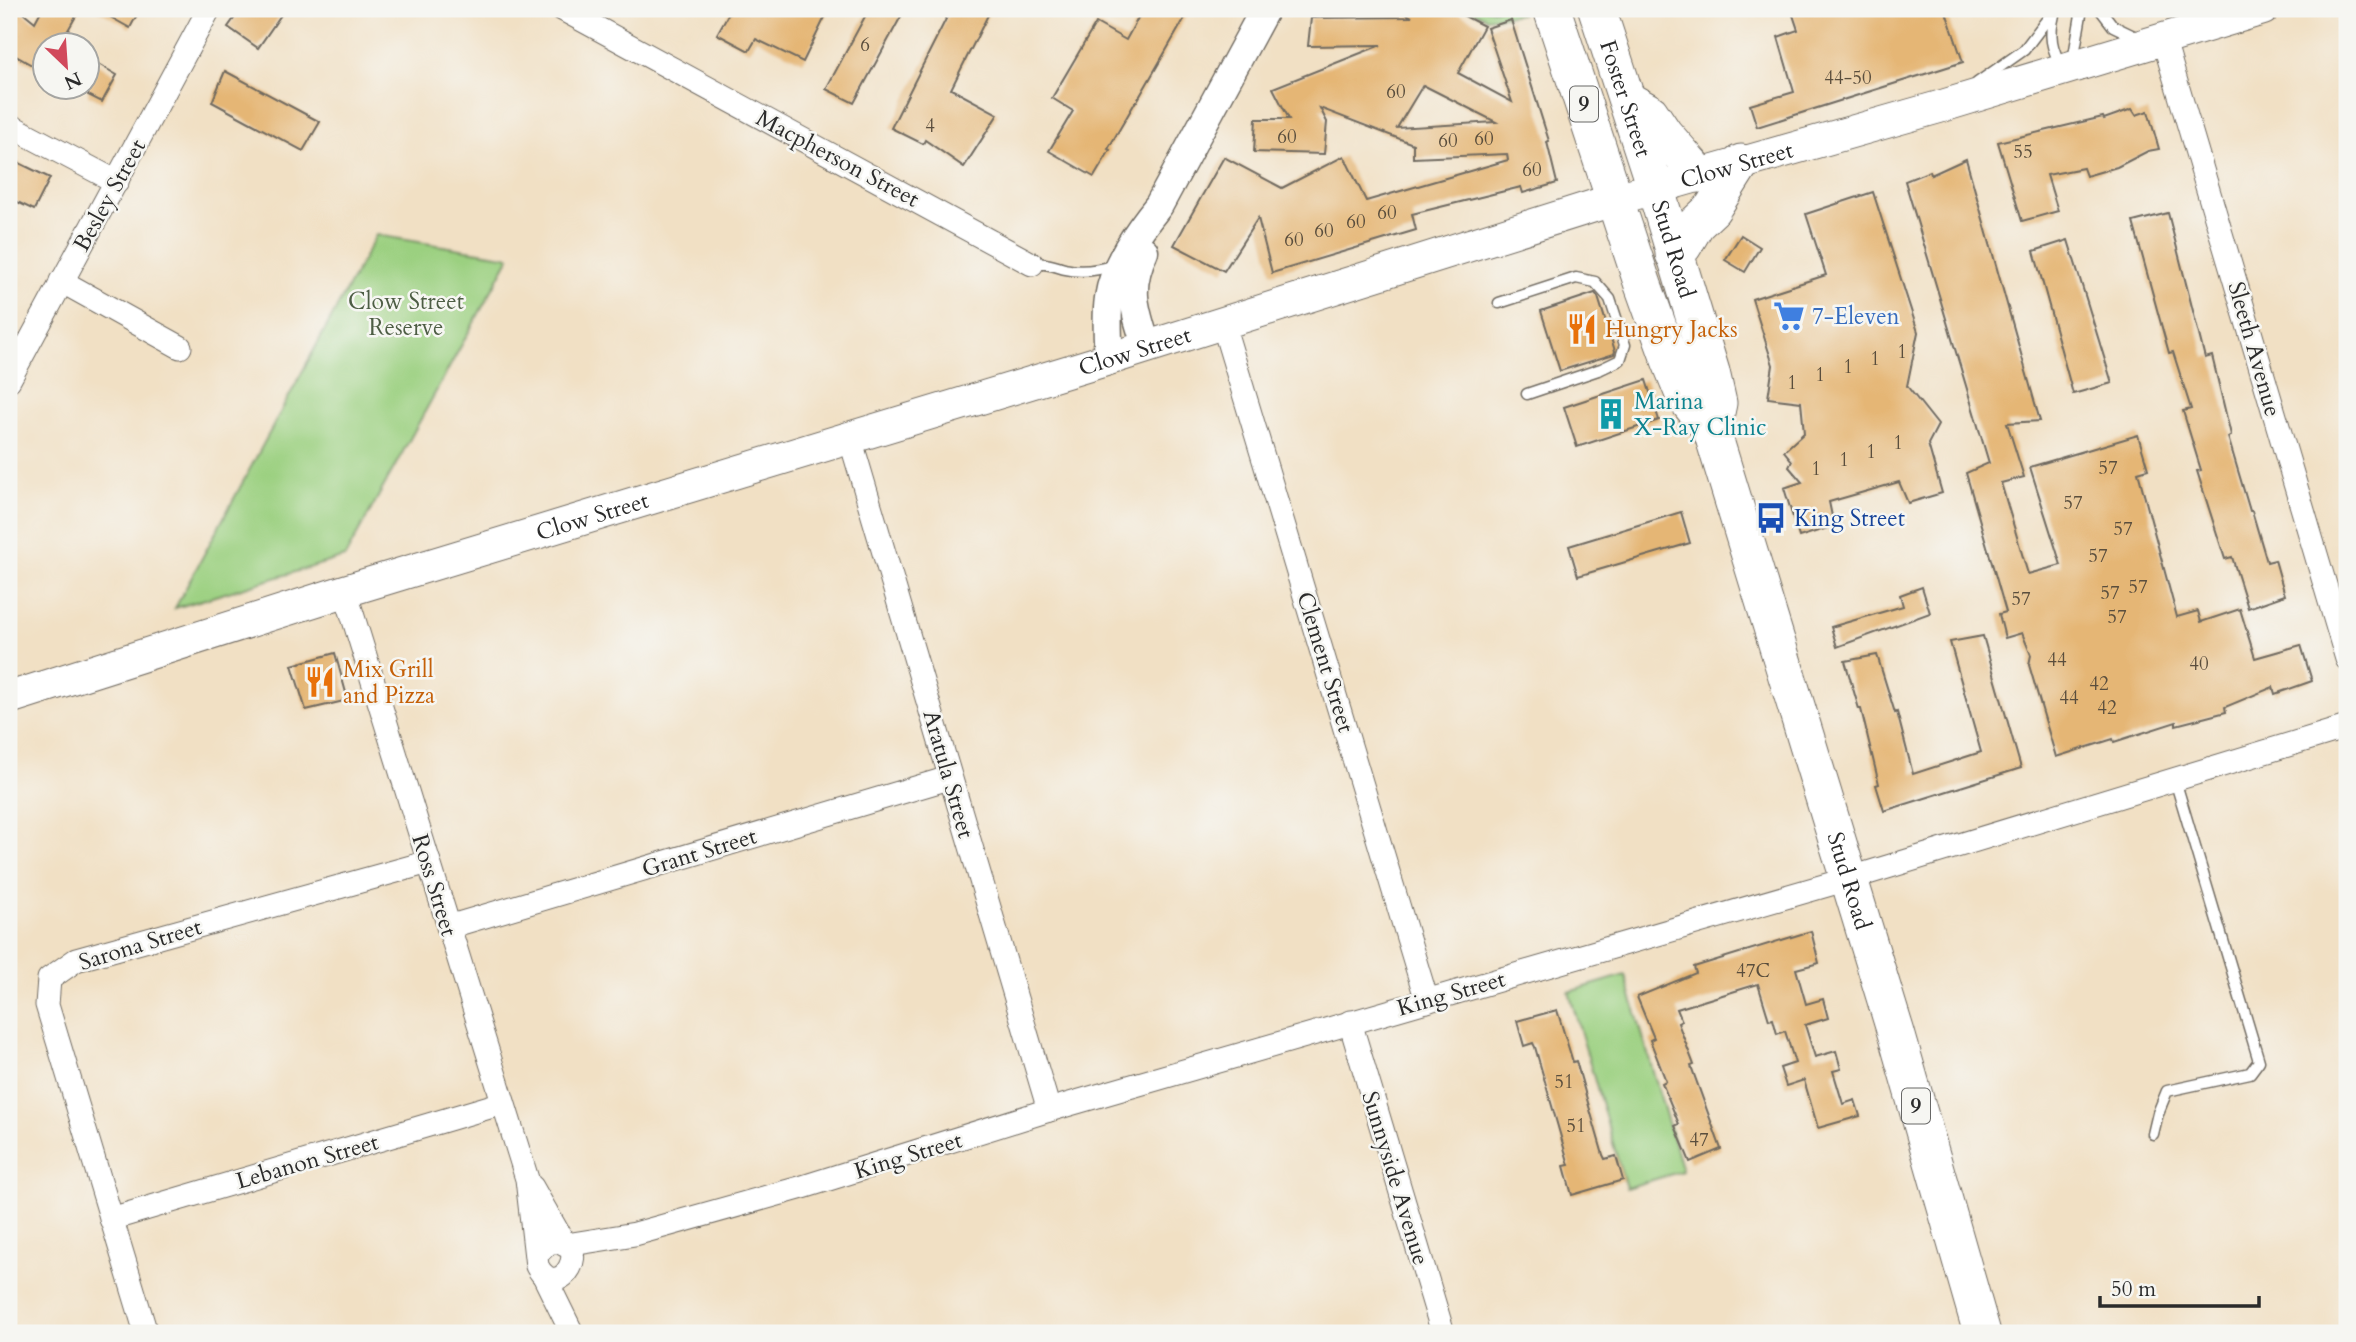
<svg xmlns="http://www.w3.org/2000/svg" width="2356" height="1342" font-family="Cardo,serif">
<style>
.green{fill:#9bd080;stroke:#637e56;stroke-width:2}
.building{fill:#e5b674;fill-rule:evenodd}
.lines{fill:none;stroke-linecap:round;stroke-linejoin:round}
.service-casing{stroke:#706a61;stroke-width:13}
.minor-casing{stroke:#706a61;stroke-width:25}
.tertiary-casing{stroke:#706a61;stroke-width:31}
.secondary-casing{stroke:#706a61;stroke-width:34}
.trunk-casing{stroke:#706a61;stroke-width:39}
.service{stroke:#fff;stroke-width:10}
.minor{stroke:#fff;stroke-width:23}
.tertiary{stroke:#fff;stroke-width:28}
.secondary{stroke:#fff;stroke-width:32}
.trunk{stroke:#fff;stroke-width:37}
.labels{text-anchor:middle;stroke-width:5;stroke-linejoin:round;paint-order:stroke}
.number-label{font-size:19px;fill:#5a4e3d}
.shield{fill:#f6f6f2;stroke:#686867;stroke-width:2}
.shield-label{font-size:21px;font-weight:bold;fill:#2b2b2b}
.street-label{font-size:23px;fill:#2b2b2b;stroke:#f6f6f2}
.park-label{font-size:23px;fill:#4d5d44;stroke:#f6f6f2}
.shop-label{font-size:23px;fill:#366cbe;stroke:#f6f6f2;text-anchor:start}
.food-label{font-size:23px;fill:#c56008;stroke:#f6f6f2;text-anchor:start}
.culture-label{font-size:23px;fill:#0d838f;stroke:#f6f6f2;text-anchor:start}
.transit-label{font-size:23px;fill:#164399;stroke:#f6f6f2;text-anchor:start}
</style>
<rect width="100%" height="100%" fill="#f6f6f2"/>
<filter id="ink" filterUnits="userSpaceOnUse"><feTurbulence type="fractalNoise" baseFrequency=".0143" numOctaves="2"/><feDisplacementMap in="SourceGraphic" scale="14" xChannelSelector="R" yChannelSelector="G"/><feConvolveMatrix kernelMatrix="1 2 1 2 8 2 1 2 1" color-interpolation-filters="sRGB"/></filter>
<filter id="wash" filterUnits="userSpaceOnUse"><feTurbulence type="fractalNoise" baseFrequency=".00686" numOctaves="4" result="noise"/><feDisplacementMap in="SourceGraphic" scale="28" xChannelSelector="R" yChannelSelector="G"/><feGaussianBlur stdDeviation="1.57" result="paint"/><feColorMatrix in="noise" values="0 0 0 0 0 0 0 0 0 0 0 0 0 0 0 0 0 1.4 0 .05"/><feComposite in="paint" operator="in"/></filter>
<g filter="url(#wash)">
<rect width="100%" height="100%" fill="#f1e0c4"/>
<g class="green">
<path d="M1469,9h50l2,5 -34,4z"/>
<path d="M376,235l134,22 -165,300 -170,51z"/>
<path d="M1625,975l57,196 -56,17 -57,-196z"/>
</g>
<g id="blocks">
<g class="building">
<path d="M9,9h10l16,13 7,-13h38l-21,37h-13v27l-37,-21z"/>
<path d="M96,9h44l-10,19z"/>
<path d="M241,9h44l-27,39 -30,-21z"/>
<path d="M731,9h98l-26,53 -47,-23 -7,12 -32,-17z"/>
<path d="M869,9h36l-51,94 -28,-14z"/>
<path d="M951,9h40l-40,80 47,25 -34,53 -39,-27 -2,4 -32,-16z"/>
<path d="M1143,9h47l-53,92h-1l-28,48 2,1 -16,27 -45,-26 24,-40 -21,-13 44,-75 30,17z"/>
<path d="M1397,9h54l33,17 -26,47 54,29 -25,-74 24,-8 38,121 -2,1 10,41 -34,10 -2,-6 -109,27 4,16 -144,43 -14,-55 -34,53 -50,-26 50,-88 58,31 62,-32 22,45 142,-41 -1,-6 -94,4v-14l-93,-36 7,14 -3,32 -70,-2 2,-33h33l-16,-31 108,-43 -73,1 3,-28 101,-1zM1423,85l73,37 -99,6z"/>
<path d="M1791,9h154l18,53 -206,65 -7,-22 44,-13 -16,-55 20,-7z"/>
<path d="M88,58l29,17 -15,27 -14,-7z"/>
<path d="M225,71l95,51 -17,29 -91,-49z"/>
<path d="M2132,109l4,6 12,-4 11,38 -11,2 -31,16 -31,9 -3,-8 -36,7 11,36 -36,10 -24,-79 105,-25 1,2z"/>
<path d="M9,158l41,20 -16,32 -25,-12z"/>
<path d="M1966,159l74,262 -33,2 17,54 -23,6 27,91 33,-9 -31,-98 108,-32 10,34 -10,3 39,145 21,-6 3,11 39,-13 15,49 46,-13 11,36 -37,13 -2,-7 -48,20 1,5 -50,13v-3l-62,20 -1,-3 -57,18 -27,-92 2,-10 -9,-22 -17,5 -6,-24 7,-2 -40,-139 23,-10 -84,-282 25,-10 1,4z"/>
<path d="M1873,192l45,140 -11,54 31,39 -10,19 14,49 -34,10 -9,-21 -70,20 5,24 -35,11 -15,-49 18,-6 -13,-15 3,-6 -8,-10 20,-18 -3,-31 -33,-4 5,-33 -21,-66 74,-24 -20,-61z"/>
<path d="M2168,213l37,145 7,-2 19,79 -3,2 22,74h2l15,51 8,-2 10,35 -37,13 -16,-51 -7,2 -28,-88 4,-1 -18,-59 8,-2 -18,-57 -4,1 -36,-131z"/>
<path d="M1741,235l19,12 -15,25 -20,-12z"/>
<path d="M2068,240l44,143 -39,11 -39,-143z"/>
<path d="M1595,293l3,4 17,54 -1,3 -54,17 -19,-60z"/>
<path d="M1646,380l13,40 -82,27 -13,-40z"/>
<path d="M1681,512l9,31 -112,33 -9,-30z"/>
<path d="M1922,587l8,26 -93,34 -6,-20 72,-21 -3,-11z"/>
<path d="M1983,636l38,132 -137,43 -8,-26 3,-1 -18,-75h-2l-14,-48 32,-6 18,58 2,-1 16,62 68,-22 -31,-110z"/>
<path d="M335,653l13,47 -42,10 -14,-45z"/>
<path d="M1811,931l8,32 -23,6 10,35 17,-5 5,19 -23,7 10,32 21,-6 5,18 -8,2 10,33 12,-4 5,16 -42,12 -14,-48 -18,6 -6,-18 15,-5 -10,-32 -8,3 -4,-15 -4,1 -11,-36 -81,25 5,12 -4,2 16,42 -3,1 30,83 -31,13 -15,-36 4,-2 -17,-41 4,-2 -16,-41 4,-2 -17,-41 59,-24 -2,-6z"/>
<path d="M1557,1010l16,52 3,-1 27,94 2,4 11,-3 7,24 -51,15 -8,-29 5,-1 -34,-118 -2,-4 -9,3 -7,-25z"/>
</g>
</g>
</g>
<g filter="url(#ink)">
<use href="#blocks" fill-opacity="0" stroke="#706a61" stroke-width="2"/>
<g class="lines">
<defs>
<g id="service">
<path d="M2100,9l13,17 25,12"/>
<path d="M2054,15c-5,20 -3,34 8,51"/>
<path d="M2073,61l9,-52"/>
<path d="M1977,83l47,-33 31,-41"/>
<path d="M1032,264c12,-2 22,2 33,5 17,4 34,1 50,-4"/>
<path d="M1499,303l77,-25 19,4 15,17 15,46 -5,15 -19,9 -74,25"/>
<path d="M2153,1134l5,-21 9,-22 83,-18 9,-12 -84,-281"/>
</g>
<g id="minor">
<path d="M562,9l470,255"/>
<path d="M2163,38l184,621"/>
<path d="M9,125l108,57"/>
<path d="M61,281l119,66"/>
<path d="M1223,324l204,677"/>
<path d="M9,380l200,-371"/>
<path d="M850,438l199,672"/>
<path d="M345,591l182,588 10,87c22,42 61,-29 12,-24l-12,12"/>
<path d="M448,927l501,-149"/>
<path d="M1350,1022l93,311"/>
<path d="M532,1187l33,58"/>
<path d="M111,1219l392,-116"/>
<path d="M566,1245l69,-11 168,-47 246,-77 799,-231 499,-152"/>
<path d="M544,1276l28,57"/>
<path d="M146,1333l-99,-328 2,-26 27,-19 353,-98"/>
</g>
<g id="tertiary">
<path d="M1144,251c-18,39 -9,58 3,97"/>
<path d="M1109,359c-1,-20 -3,-41 0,-61 5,-34 29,-67 50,-93l106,-196"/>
</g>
<g id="secondary">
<path id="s1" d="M9,698l336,-107 764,-232 507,-160 323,-92 324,-98"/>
</g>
<g id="trunk">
<path id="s2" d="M1552,9l91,276 27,75 15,37 27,34 184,602 86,300"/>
<path id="s3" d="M1597,9l58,178 56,185 7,31 -6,28"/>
<path d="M1629,101l21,12 14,21 35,40"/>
<path d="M1674,254l9,-8 13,-22 16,-15 29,-46"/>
</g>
</defs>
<use href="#service" class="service-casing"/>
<use href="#minor" class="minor-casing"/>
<use href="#tertiary" class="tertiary-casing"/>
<use href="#secondary" class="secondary-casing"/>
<use href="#trunk" class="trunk-casing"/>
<use href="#service" class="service"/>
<use href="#minor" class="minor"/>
<use href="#tertiary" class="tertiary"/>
<use href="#secondary" class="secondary"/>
<use href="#trunk" class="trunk"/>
</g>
</g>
<defs>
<symbol id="supermarket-bare" viewBox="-9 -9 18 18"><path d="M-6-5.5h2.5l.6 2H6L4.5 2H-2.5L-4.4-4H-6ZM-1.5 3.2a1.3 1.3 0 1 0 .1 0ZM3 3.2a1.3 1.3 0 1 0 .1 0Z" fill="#3f7fe0" stroke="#f6f6f2" stroke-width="2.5" paint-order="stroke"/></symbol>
<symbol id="restaurant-bare" viewBox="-9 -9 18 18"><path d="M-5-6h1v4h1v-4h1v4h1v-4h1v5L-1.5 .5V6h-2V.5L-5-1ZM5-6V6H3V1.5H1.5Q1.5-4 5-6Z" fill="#e8710a" stroke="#f6f6f2" stroke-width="2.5" paint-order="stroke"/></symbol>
<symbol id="building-bare" viewBox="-9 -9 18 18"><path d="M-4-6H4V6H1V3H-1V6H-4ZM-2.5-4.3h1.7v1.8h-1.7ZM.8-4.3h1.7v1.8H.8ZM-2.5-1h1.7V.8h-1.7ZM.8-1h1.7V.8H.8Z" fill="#0f9aa8" stroke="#f6f6f2" stroke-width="2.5" paint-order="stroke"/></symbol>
<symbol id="bus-bare" viewBox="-9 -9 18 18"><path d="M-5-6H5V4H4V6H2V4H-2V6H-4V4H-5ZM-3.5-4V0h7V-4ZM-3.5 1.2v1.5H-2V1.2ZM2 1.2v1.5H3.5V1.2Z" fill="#1a4fb4" stroke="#f6f6f2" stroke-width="2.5" paint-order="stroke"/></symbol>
</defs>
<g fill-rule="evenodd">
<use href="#supermarket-bare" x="1767" y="294" width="44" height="44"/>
<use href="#restaurant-bare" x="1560" y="307" width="44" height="44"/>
<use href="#building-bare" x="1589" y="392" width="44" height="44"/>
<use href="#bus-bare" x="1749" y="496" width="44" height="44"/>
<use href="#restaurant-bare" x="298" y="660" width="44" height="44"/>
</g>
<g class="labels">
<g class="number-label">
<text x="865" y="51">6</text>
<text x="1848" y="84">44-50</text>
<text x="1396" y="98">60</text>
<text x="930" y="132">4</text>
<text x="1287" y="143">60</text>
<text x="1484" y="145">60</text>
<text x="1448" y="147">60</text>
<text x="2023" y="158">55</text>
<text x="1532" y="176">60</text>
<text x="1387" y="219">60</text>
<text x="1356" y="228">60</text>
<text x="1324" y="237">60</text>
<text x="1294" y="246">60</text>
<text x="1902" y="358">1</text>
<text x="1875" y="365">1</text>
<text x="1848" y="373">1</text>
<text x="1820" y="381">1</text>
<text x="1792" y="389">1</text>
<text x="1898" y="449">1</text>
<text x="1871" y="458">1</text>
<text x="1844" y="466">1</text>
<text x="2108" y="474">57</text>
<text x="1816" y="475">1</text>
<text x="2073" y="509">57</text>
<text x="2123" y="535">57</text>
<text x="2098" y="562">57</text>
<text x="2138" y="593">57</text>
<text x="2110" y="599">57</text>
<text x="2021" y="605">57</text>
<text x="2117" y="623">57</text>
<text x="2057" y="666">44</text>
<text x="2199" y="670">40</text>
<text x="2099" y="690">42</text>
<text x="2069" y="704">44</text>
<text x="2107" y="714">42</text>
<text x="1753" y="977">47C</text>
<text x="1564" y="1088">51</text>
<text x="1576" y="1132">51</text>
<text x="1699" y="1146">47</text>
</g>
<g class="shield">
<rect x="1570" y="86.5" width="28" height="35" rx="5"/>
<rect x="1902" y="1088.5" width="28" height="35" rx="5"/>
</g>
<g class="shield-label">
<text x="1584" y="111">9</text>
<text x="1916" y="1113">9</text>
</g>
<g class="street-label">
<text dy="8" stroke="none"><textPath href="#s3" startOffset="94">Foster Street</textPath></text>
<text transform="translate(838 158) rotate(28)" y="8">Macpherson Street</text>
<text dy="8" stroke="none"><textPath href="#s1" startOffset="1808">Clow Street</textPath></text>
<text transform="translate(109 195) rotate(-61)" y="8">Besley Street</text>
<text dy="8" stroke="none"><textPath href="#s3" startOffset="252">Stud Road</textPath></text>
<text transform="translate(2255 349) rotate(74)" y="8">Sleeth Avenue</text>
<text dy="8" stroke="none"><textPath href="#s1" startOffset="1178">Clow Street</textPath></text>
<text dy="8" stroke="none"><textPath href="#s1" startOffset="611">Clow Street</textPath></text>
<text transform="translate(1326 662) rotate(73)" y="8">Clement Street</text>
<text transform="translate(949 774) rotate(74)" y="8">Aratula Street</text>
<text transform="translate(699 852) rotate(-17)" y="8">Grant Street</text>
<text dy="8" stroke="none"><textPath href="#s2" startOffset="924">Stud Road</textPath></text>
<text transform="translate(435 885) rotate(73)" y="8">Ross Street</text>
<text transform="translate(140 944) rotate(-17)" y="8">Sarona Street</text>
<text transform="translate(1451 993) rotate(-16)" y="8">King Street</text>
<text transform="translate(908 1155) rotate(-17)" y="8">King Street</text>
<text transform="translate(307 1161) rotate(-16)" y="8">Lebanon Street</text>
<text transform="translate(1396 1178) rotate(73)" y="8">Sunnyside Avenue</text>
</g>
<g class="park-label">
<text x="406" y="309">Clow Street<tspan x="406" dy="26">Reserve</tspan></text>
</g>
<g class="shop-label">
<text x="1812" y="324">7-Eleven</text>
</g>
<g class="food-label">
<text x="1605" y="337">Hungry Jacks</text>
<text x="343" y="677">Mix Grill<tspan x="343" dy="26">and Pizza</tspan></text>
</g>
<g class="culture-label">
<text x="1634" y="409">Marina<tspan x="1634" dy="26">X-Ray Clinic</tspan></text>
</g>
<g class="transit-label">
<text x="1794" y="526">King Street</text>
</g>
</g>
<rect width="2356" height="1342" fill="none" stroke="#f6f6f2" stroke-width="35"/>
<g transform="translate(66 66) rotate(155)"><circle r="33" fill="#f6f6f2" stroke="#a5a5a2" stroke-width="2"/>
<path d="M0-5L12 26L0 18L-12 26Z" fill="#d1495b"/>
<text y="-10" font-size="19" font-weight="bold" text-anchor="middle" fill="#2b2b2b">N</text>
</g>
<path d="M2100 1296v10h159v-10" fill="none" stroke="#2b2b2b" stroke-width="3.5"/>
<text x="2111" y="1296" font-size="21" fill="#2b2b2b" stroke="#f6f6f2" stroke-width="5" paint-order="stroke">50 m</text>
</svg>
